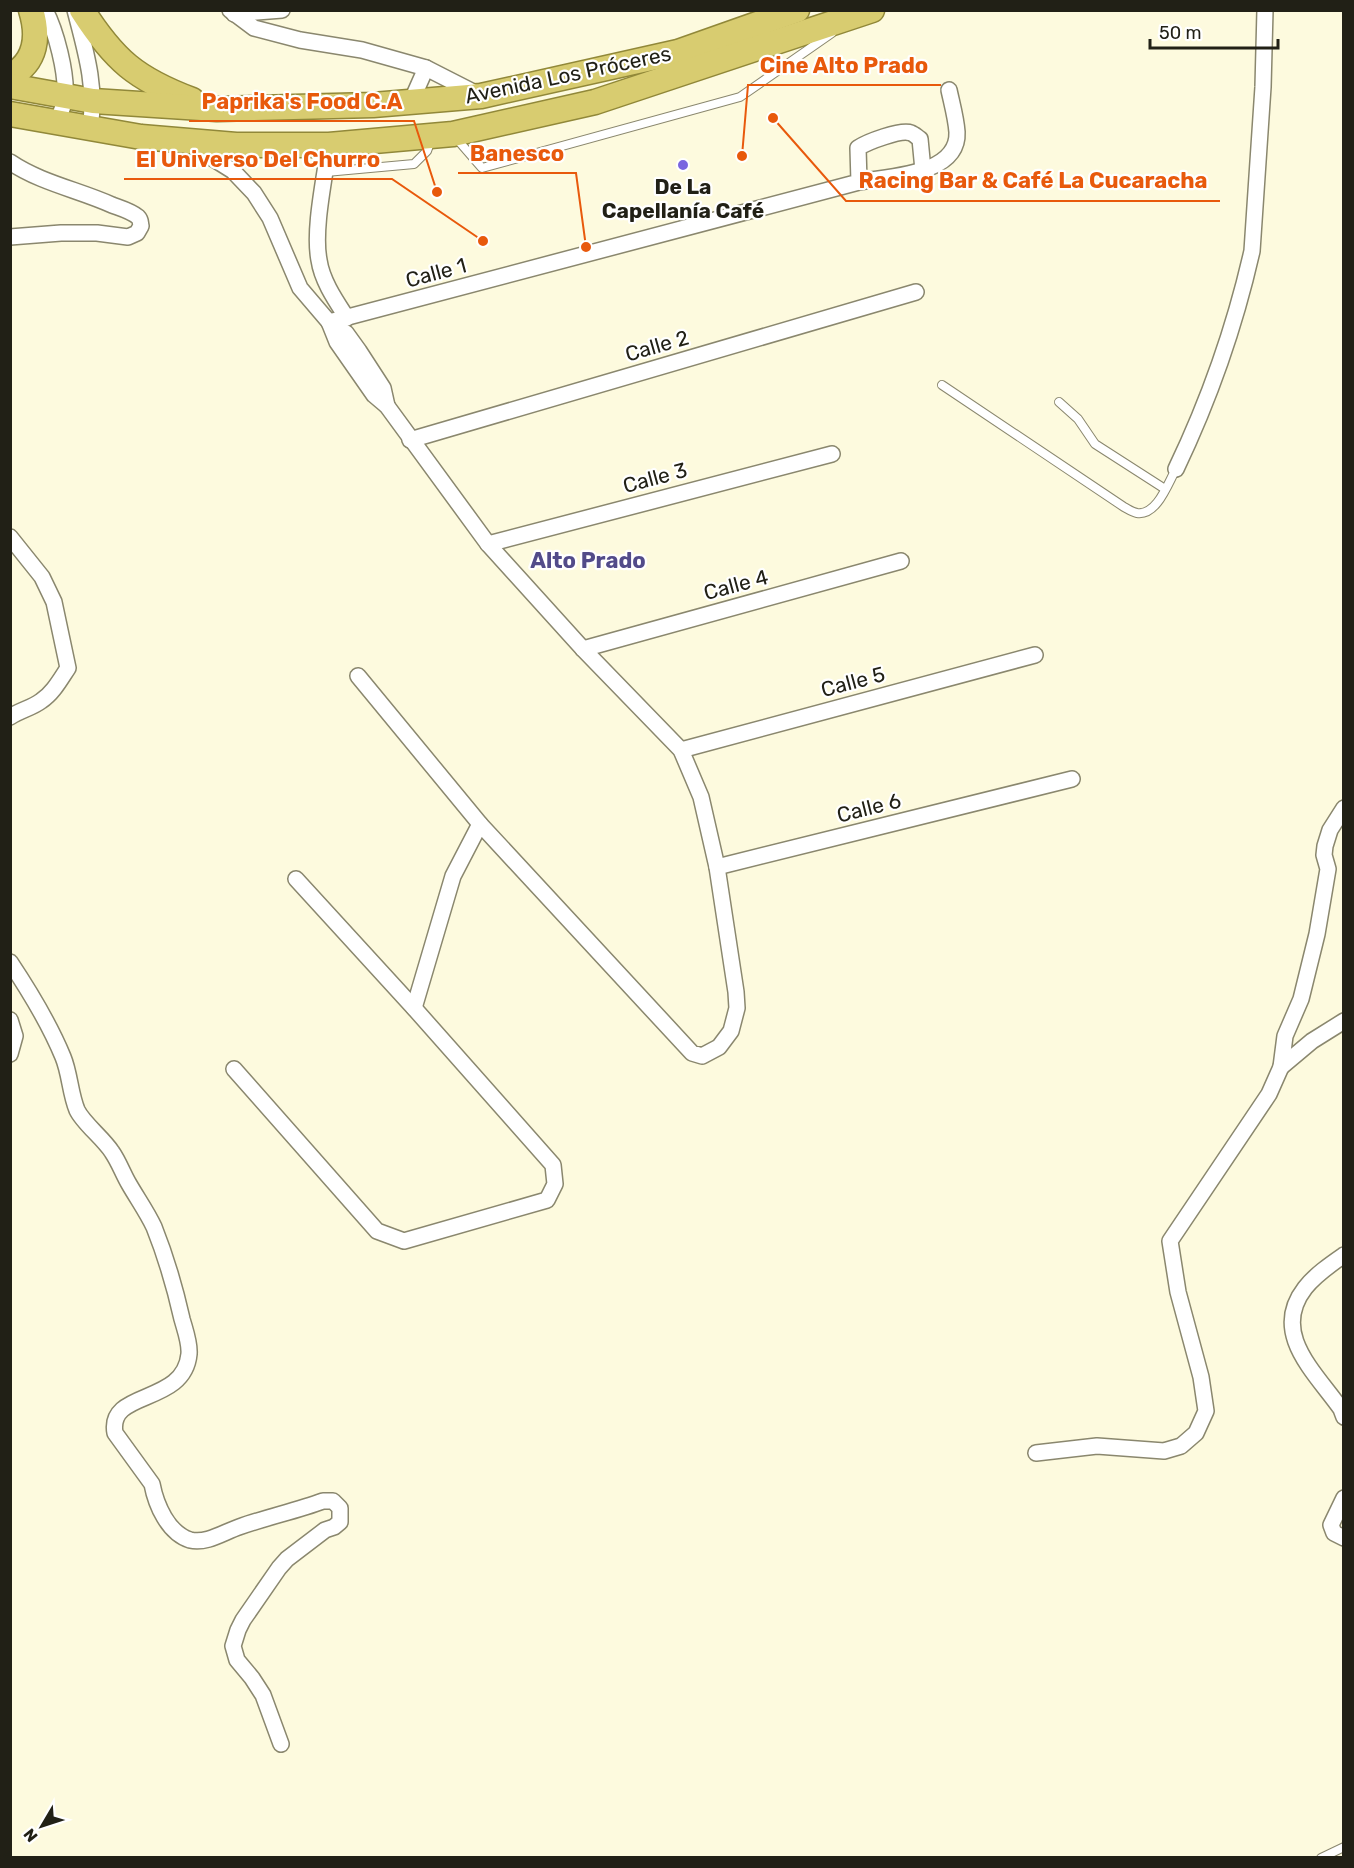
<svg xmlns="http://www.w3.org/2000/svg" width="1354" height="1868" font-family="Rubik,sans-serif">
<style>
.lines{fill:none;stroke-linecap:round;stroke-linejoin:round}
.service-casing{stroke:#8a876e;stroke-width:10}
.minor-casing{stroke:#8a876e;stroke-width:18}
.trunk-casing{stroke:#918839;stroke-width:27}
.service{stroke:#fff;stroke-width:8}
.minor{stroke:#fff;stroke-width:15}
.trunk{stroke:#d8cc70;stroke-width:24}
.poi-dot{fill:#7965e0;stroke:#fff;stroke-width:2}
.labels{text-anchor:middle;stroke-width:4.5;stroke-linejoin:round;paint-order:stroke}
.street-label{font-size:21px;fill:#212016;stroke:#fff}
.poi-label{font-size:21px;font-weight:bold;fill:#212016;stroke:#fff}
.neighbourhood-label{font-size:22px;font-weight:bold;fill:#524b89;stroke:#fff}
.leader{fill:none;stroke:#e8590c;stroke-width:2}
.callout-dot{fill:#e8590c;stroke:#fff;stroke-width:2}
.callout-label{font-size:22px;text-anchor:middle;font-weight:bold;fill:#e8590c;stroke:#fff;stroke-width:4.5;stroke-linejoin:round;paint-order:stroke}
</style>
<rect width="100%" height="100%" fill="#fdfade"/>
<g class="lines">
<defs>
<g id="service">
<path d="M456,138l26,30 258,-71 92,-64"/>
<path d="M326,172l88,-8 13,-13 4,-11"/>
<path d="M942,385l182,122c4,2 8,5 13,6 20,3 31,-30 39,-44"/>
<path d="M1059,402l19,17 17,25 70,45"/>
<path d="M1321,1858l23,-11"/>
</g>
<g id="minor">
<path d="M45,10c11,21 22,63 20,87 -1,9 -5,18 -9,26"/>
<path d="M75,10c10,39 22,77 15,117"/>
<path d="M230,10l24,18 46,12 62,10 64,18 51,26"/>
<path d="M234,14l48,-4"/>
<path d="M411,102l15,-34"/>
<path d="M329,145c-4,32 -16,84 -10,115 3,21 17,41 28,58"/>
<path d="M193,146l40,25 21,22 16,25 30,70 29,34 8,20 37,53 13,11 101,138 95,105 98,101 20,47 16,70 19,125 1,16 -6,23 -12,16 -17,9 -10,-3 -212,-229 -27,52 -39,132"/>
<path d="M10,162c31,21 69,28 102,43 8,3 19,6 26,12 3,3 2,5 3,9l-4,7 -9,4 -31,-4h-36l-51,4"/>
<path d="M859,182c31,-6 100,-7 98,-50 -1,-14 -5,-28 -8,-42"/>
<path d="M329,322l530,-140 -1,-34c9,-6 43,-19 53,-15 3,1 6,4 9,6l3,31"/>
<path d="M329,322l17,11 13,18 24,37 4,18"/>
<path d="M410,440l506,-148"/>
<path d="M1176,469c33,-69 59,-143 76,-218l11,-164 2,-77"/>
<path d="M10,537l32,40 12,25 14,66c-8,12 -15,25 -27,33 -9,7 -21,9 -31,16"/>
<path d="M488,544l344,-90"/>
<path d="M583,649l318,-88"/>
<path d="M358,676l122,148"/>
<path d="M681,750l354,-95"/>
<path d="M717,867l355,-88"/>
<path d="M10,962c20,30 39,61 53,95 7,17 7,36 14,53 6,13 26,28 35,42 7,10 11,22 17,32 8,14 18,28 25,43 12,30 21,61 28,92 3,11 8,24 7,35 -5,52 -82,35 -74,79l37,51c4,21 16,49 38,56 17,4 34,-8 49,-13 28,-10 57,-16 84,-26h10l7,7v14l-6,5 -9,3 -38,29 -8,9 -36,52 -5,10 -5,16 4,14 15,18 11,17 18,49"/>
<path d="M10,1020l5,16 -5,18"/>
<path d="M1281,1067l31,-26 32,-20"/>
<path d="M234,1069l143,162 27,10 143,-41 8,-16 -2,-19 -139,-157 -118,-129"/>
<path d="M1344,1255c-13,9 -29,20 -39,33 -35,45 10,84 36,121l3,8"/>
<path d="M1036,1453l61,-7 67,5 17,-5 15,-13 10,-22 -5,-34 -23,-85 -8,-51 99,-147 12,-27 4,-31 16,-37 16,-65 11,-65 -4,-14 1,-9 5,-16 14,-22"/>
<path d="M1344,1498l-13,27 3,8 10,5"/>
</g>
<g id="trunk">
<path d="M82,10c32,50 54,69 110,90"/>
<path d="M10,76c27,-14 29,-40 21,-66"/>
<path d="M10,86l83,15 124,8 156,-4 108,-9 197,-44 119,-42"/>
<path d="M10,114l131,23 95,8h93l124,-11 142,-32 277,-92"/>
</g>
</defs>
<use href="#service" class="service-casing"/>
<use href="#minor" class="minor-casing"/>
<use href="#trunk" class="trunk-casing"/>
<use href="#service" class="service"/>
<use href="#minor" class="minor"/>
<use href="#trunk" class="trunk"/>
</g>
<circle class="poi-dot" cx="683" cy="165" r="6"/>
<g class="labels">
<g class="street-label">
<text transform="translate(568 75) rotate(-12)" y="7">Avenida Los Próceres</text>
<text transform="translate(436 273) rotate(-15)" y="7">Calle 1</text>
<text transform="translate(657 346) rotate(-16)" y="7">Calle 2</text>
<text transform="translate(655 478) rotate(-15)" y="7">Calle 3</text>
<text transform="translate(736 585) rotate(-15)" y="7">Calle 4</text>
<text transform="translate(853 682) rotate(-15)" y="7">Calle 5</text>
<text transform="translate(869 808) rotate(-14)" y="7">Calle 6</text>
</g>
<g class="poi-label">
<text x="683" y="194">De La<tspan x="683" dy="24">Capellanía Café</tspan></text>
</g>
<g class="neighbourhood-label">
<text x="588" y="568">Alto Prado</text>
</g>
</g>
<path class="leader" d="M742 156L748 85H941M437 192L414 121H189M586 247L576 173H458M483 241L392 179H124M773 118L846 201H1220"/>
<g class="callout-dot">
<circle cx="742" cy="156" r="6"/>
<circle cx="437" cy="192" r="6"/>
<circle cx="586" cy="247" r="6"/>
<circle cx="483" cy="241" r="6"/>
<circle cx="773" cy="118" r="6"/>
</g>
<g class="callout-label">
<text x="844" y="73">Cine Alto Prado</text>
<text x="302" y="109">Paprika's Food C.A</text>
<text x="517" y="161">Banesco</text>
<text x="258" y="167">El Universo Del Churro</text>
<text x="1033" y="188">Racing Bar &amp; Café La Cucaracha</text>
</g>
<rect width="1354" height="1868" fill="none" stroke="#212016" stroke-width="24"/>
<g transform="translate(42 1826) rotate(231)" stroke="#ffffff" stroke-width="4.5" paint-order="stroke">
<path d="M0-4.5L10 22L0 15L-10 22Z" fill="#212016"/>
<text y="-9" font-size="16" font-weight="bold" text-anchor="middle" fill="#212016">N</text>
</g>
<path d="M1150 39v9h128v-9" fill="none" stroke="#212016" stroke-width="3"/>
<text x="1159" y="39" font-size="18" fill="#212016" stroke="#ffffff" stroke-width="4.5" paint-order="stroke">50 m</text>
</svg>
